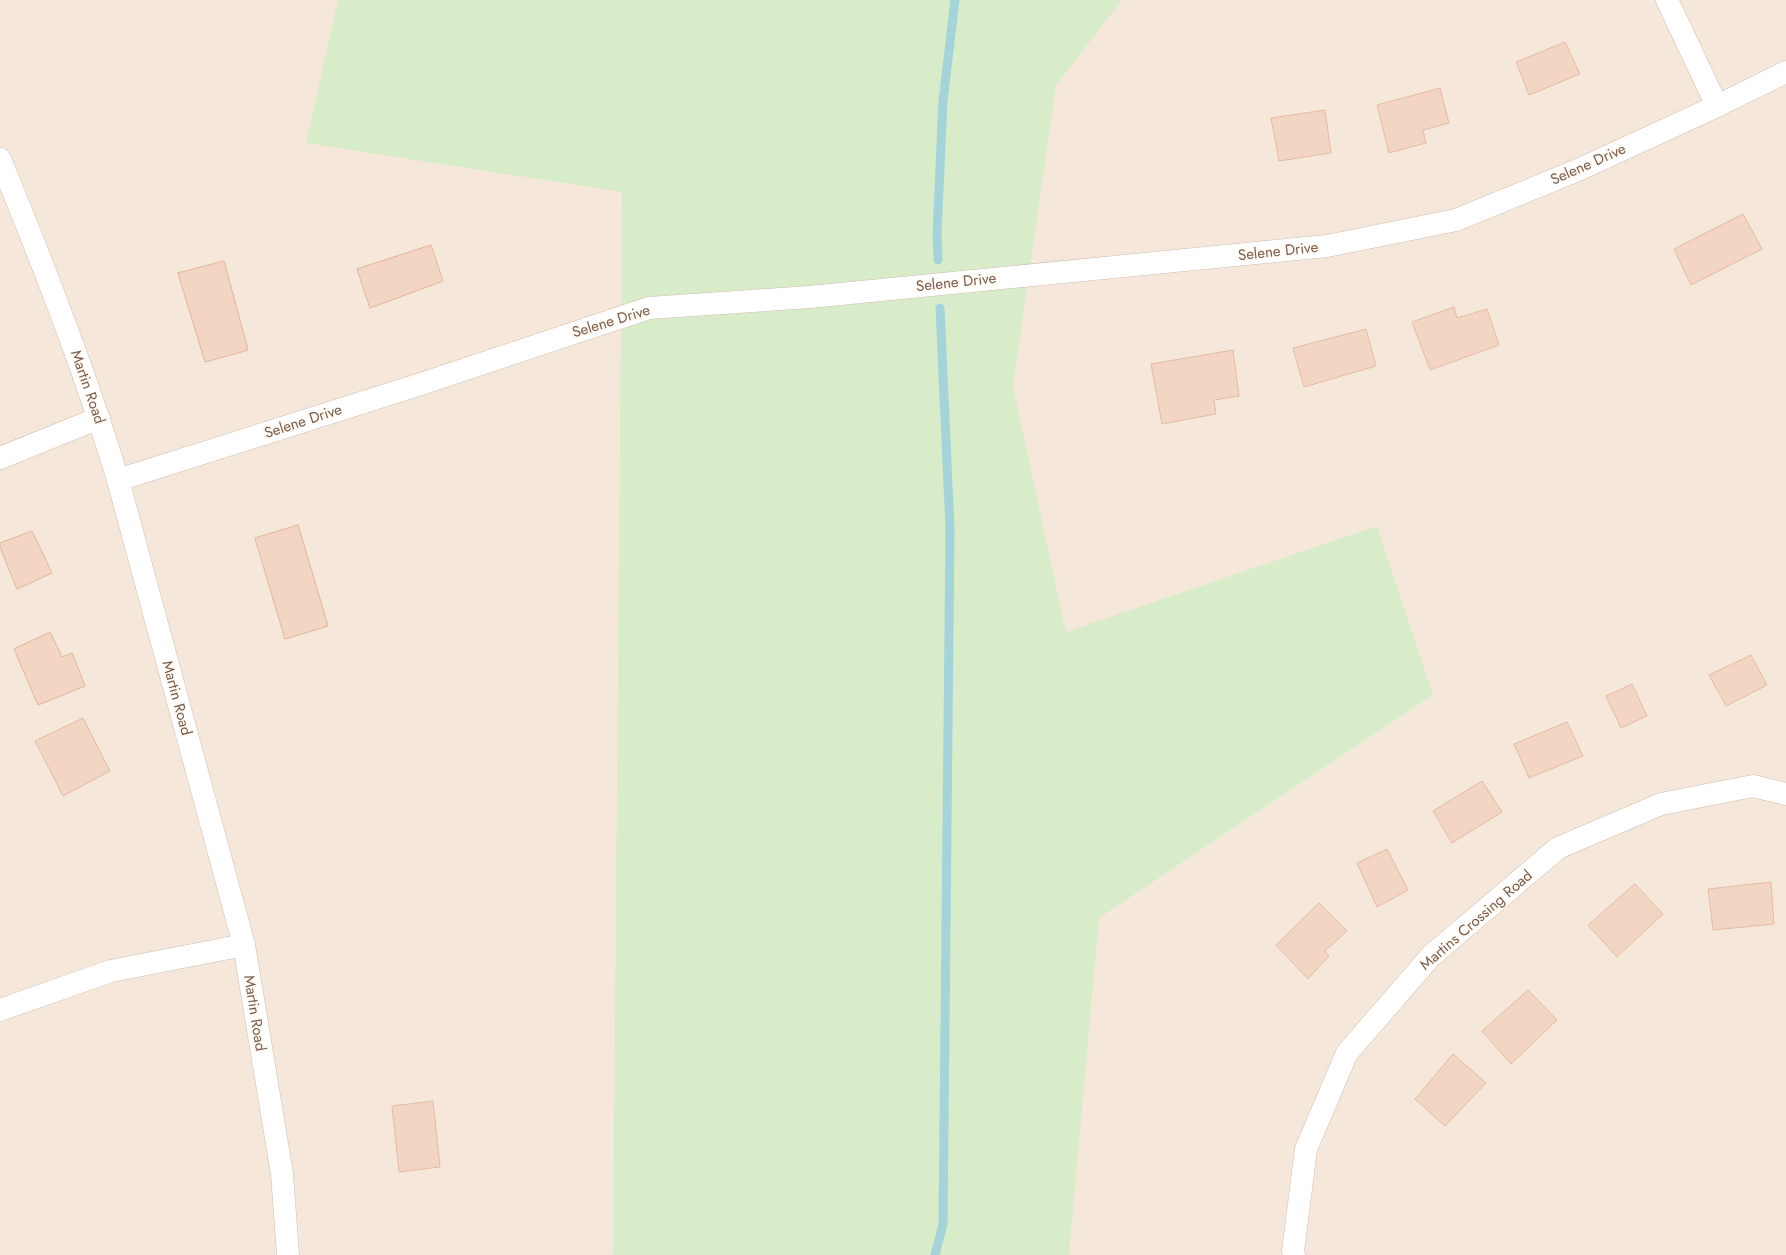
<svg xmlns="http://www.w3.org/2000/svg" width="1786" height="1255" font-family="Jost,sans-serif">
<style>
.residential{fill:#f5e8da}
.green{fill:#d8ecc9}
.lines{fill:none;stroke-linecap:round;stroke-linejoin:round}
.stream{stroke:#a5d3da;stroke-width:9}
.building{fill:#f3d5c3;stroke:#e6bba3}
.minor-casing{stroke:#d1beb0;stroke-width:23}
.tertiary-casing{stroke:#d1beb0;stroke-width:23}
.minor{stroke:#fff;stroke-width:22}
.tertiary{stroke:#fff;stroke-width:22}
.labels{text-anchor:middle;stroke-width:3;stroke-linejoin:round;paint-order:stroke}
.street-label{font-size:15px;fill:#7a5c4d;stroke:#fffaf3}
</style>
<rect width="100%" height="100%" fill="#fdf6ec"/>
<rect class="residential" x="0" y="0" width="1786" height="1255"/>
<path class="green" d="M338,0h784l-66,85 -43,302 53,245 311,-106 56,169 -334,223 -30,337h-456l9,-1063 -316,-49z"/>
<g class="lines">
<g class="stream">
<path d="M938,260l-1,-26 6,-133 12,-101"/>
<path d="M935,1255l8,-31 7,-695 -10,-221"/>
</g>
</g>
<g class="building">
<path d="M1565,42l15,32 -51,21 -13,-33z"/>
<path d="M1440,88l9,35 -26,7 3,13 -37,10 -12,-48z"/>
<path d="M1325,110l6,43 -52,8 -8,-43z"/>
<path d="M1743,214l19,35 -71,36 -17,-36z"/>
<path d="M431,245l12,36 -73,27 -13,-39z"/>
<path d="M431,245l12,36 -73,27 -13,-39z"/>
<path d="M224,261l24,89 -43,12 -27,-89z"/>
<path d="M224,261l24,89 -43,12 -27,-89z"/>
<path d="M1454,307l3,11 30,-9 12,36 -69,25 -18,-48z"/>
<path d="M1366,329l10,37 -72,21 -11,-39z"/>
<path d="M1233,350l6,46 -25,4 2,14 -54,10 -11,-60z"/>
<path d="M298,525l30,101 -43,13 -30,-101z"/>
<path d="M298,525l30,101 -43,13 -30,-101z"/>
<path d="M32,531l20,42 -35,16 -17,-42v-4z"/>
<path d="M32,531l20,42 -35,16 -17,-42v-4z"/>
<path d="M50,632l12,25 10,-4 13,33 -47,19 -24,-56z"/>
<path d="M50,632l12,25 10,-4 13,33 -47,19 -24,-56z"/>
<path d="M1751,655l16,30 -41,21 -17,-31z"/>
<path d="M1632,684l15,32 -26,12 -15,-32z"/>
<path d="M83,718l27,53 -47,25 -28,-55z"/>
<path d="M1567,722l16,34 -54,22 -15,-34z"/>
<path d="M1482,781l20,31 -50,31 -19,-32z"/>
<path d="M1387,849l21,41 -31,17 -20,-44z"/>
<path d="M1771,882l3,42 -61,6 -5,-41z"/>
<path d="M1635,884l28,30 -46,43 -29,-32z"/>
<path d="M1319,903l28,28 -22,20 4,5 -21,23 -32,-34z"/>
<path d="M1528,990l29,30 -46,44 -29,-33z"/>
<path d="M1453,1054l33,29 -41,43 -30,-27z"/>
<path d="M433,1101l7,66 -41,5 -7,-66z"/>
</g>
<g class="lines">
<defs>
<g id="minor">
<path d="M1667,0l50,106"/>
<path d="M0,458l99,-40"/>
<path d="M118,480l303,-96 228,-76 161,-11 517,-51 129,-26 122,-50 139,-64 69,-34"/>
<path d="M0,1010l111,-39 133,-26"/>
<path d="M1294,1255l-1,-4 13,-102 41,-96 84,-97 127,-108 103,-44 92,-18 33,8"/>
</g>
<path id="tertiary" d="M0,159c43,105 85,212 118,321l126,465 38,229 6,81"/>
</defs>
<use href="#minor" class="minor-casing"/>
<use href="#tertiary" class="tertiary-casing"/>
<use href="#minor" class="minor"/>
<use href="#tertiary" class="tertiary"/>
</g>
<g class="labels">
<g class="street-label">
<text transform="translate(1588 164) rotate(-24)" y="5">Selene Drive</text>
<text transform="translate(1278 251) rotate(-6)" y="5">Selene Drive</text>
<text transform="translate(956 282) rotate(-6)" y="5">Selene Drive</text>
<text transform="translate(611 321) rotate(-17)" y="5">Selene Drive</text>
<text transform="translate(88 387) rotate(71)" y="5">Martin Road</text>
<text transform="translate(303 421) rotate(-18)" y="5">Selene Drive</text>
<text transform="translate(177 698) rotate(75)" y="5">Martin Road</text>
<text transform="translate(1476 920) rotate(-41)" y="5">Martins Crossing Road</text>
<text transform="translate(255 1013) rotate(81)" y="5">Martin Road</text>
</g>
</g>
</svg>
